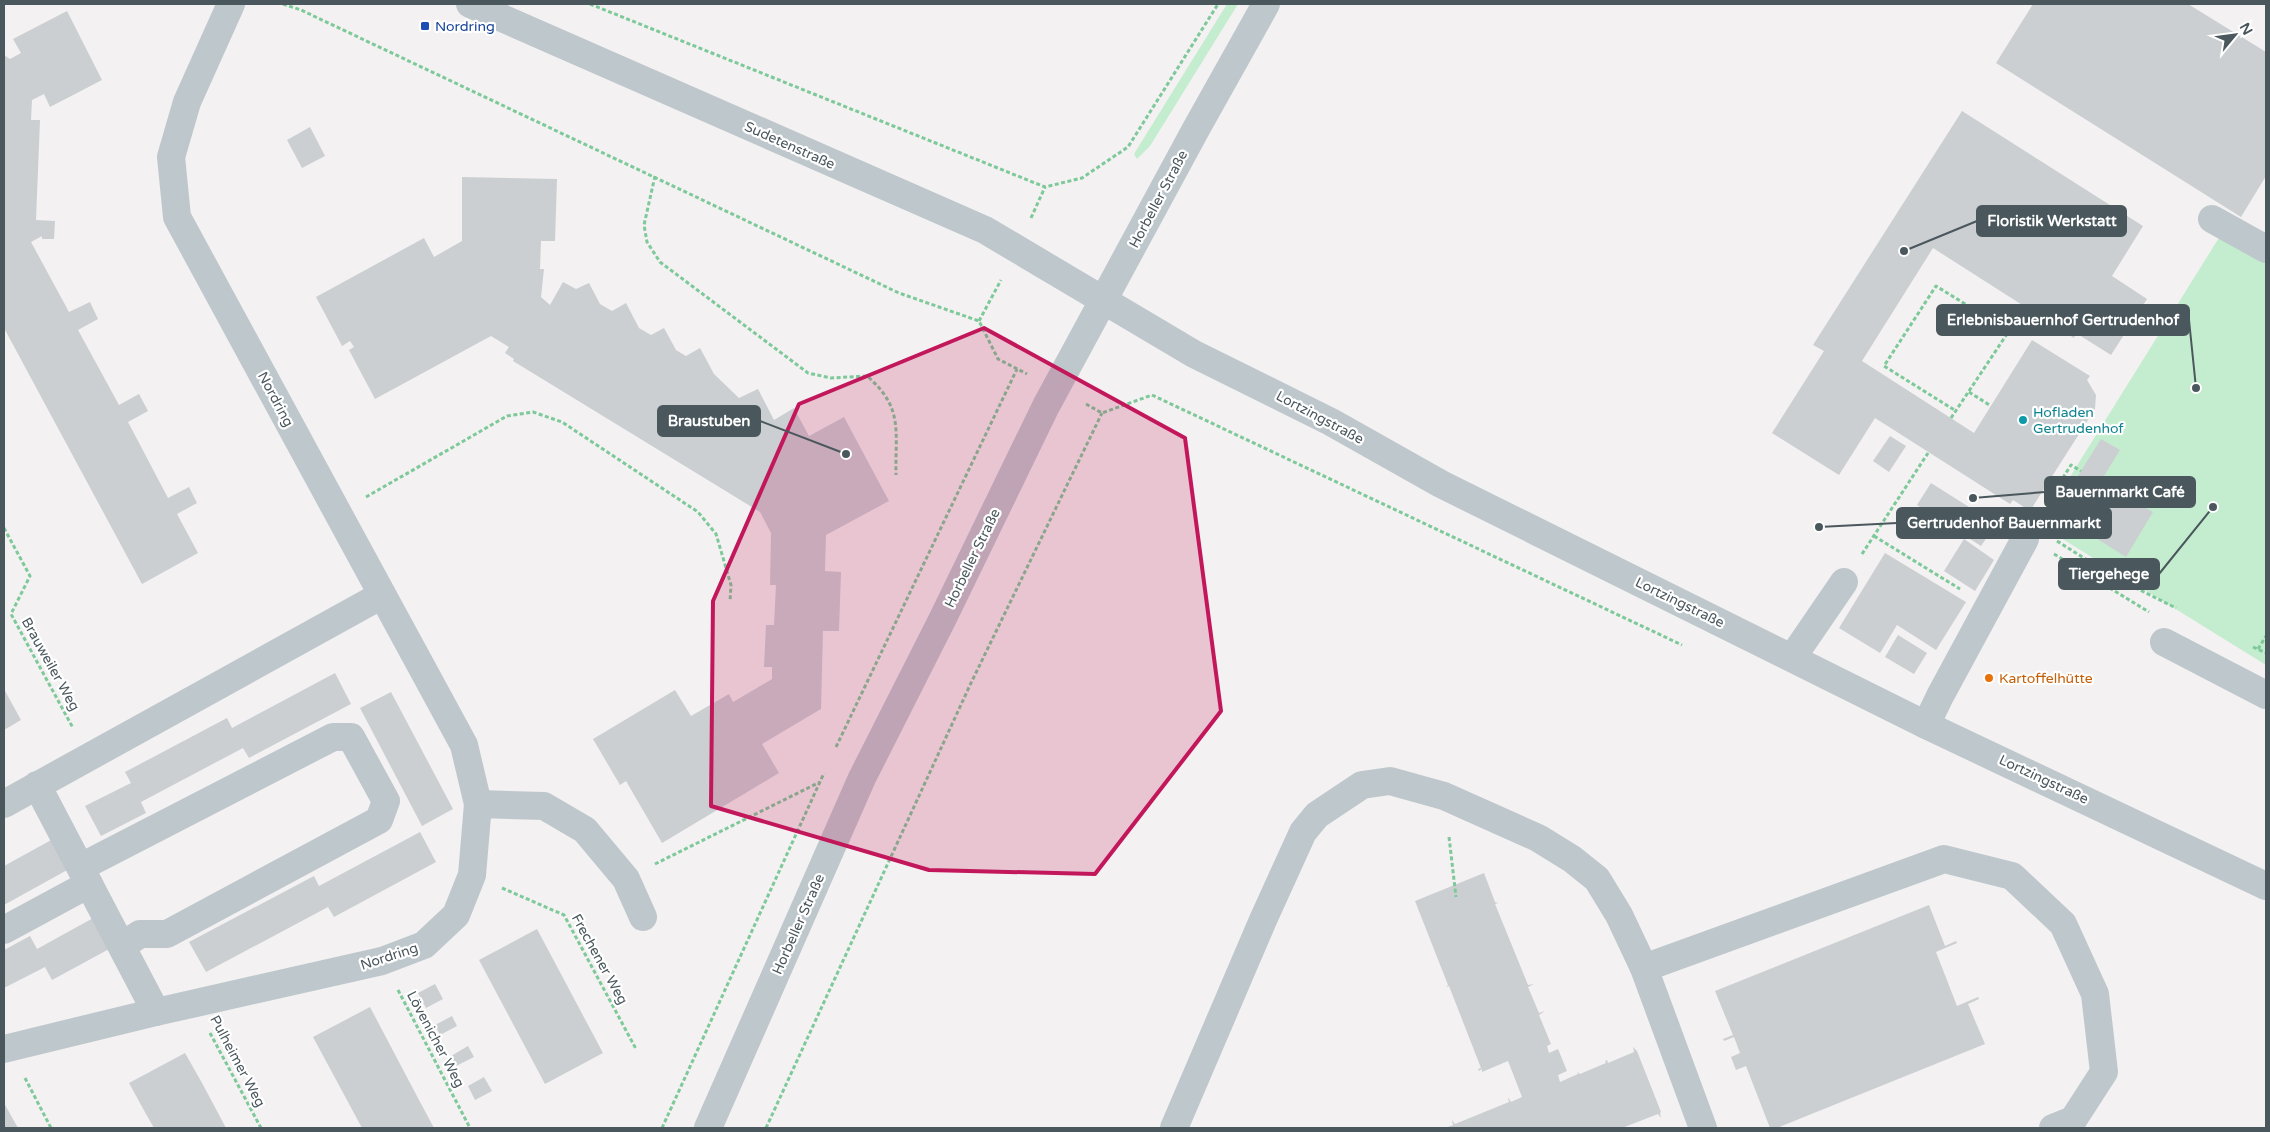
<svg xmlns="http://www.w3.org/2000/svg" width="2270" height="1132" font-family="'Varela Round',sans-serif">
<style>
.green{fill:#c3edce}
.building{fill:#cbcfd2}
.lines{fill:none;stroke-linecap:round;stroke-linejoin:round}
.path{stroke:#7dc999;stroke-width:3;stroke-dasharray:4 2.5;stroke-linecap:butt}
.minor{stroke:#bec7cc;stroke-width:28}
.marked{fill:#c2185b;fill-opacity:0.2;stroke:#c2185b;stroke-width:4;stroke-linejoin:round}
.transit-dot{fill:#1a4fb4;stroke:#fff;stroke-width:2}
.culture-dot{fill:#0f9aa8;stroke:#fff;stroke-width:2}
.food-dot{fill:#e8710a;stroke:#fff;stroke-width:2}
.labels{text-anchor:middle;stroke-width:4.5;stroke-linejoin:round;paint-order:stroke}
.transit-label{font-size:14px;fill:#164399;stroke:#fff;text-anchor:start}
.street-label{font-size:14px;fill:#4a575d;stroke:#fff}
.culture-label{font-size:14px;fill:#0d838f;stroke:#fff;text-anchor:start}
.food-label{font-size:14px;fill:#c56008;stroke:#fff;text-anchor:start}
.leader{fill:none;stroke:#4a575d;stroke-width:2}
.callout-dot{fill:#4a575d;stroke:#fff;stroke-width:2}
.callout{fill:#4a575d;stroke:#4a575d;stroke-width:2}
.callout-label{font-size:15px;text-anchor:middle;font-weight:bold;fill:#fff}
</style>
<rect width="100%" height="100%" fill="#f3f1f1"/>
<g class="green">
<path d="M1227,4h11l-88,142 -13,13 -3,-5z"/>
<path d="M2222,233l44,18v414l-226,-140z"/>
</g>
<g class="building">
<path d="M2033,4h155l78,48v124l-25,41 -245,-154z"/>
<path d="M67,11l35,69 -52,27 -6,-13 -12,6 -1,20h9l-4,100 19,1 -1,18h-12v-3l-11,6 38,70 21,-10 8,17 -20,11 41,75 20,-11 9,17 -20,11 40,76 21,-11 8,16 -20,11 21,39 -56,31 -138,-256v-273l6,4 11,-6 -8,-14z"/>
<path d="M1962,111l181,115 -31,50 35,23 -36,56 -35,-22 -2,5 -141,-90 -71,113 112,72 58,-93 58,36 -3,4 9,15 -1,14 -65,102 -17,-11 -3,4 -135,-86 -36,57 -67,-42 52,-82 -11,-6z"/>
<path d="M310,127l15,29 -23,12 -15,-28z"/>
<path d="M462,177l95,2 -2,62h-14l-1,28h4l-3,28 9,8 13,-23 13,7 13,-6 11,21 12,7 14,-8 13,25 12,7 13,-7 12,22 10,6 14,-8 14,26 25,24 19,-9 16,31 20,-12 15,28 35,-19 45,84 -63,34 -1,36 16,1 -2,59h-16l-2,78 -59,35 17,29 -117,70 -36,-62 -6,4 -27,-46 82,-49 16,26 38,-22 4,8 39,-23v-12h-8l2,-42h8l2,-40h-6l1,-52 -11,-21 -247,-151 1,-2 -9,-6 4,-6 -18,-11 -116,63 -26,-49 5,-3 -4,-6 -8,5 -26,-49 108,-59 10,19 28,-16z"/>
<path d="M1890,436l16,10 -17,26 -16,-11z"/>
<path d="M2101,439l19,11 -40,65 -19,-12z"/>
<path d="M2103,482l50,30 -27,45 -49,-31z"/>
<path d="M1931,483l65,41 -15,22 -64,-41z"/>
<path d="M1964,539l30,21 -19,31 -31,-20z"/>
<path d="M1885,553l81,49 -30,48 -39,-25 -17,28 -41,-25z"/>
<path d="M1898,635l29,18 -13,21 -29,-17z"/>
<path d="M335,673l16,31 -102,54 -6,-10 -102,54 5,11 -45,23 -16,-30 46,-23 -6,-11 102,-54 5,10z"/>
<path d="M4,689l17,31 -17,10z"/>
<path d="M391,692l62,117 -31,17 -62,-118z"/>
<path d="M420,832l16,30 -102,55 -6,-10 -122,65 -17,-30 125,-66 5,10z"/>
<path d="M53,839l16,30 -65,36v-39z"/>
<path d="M1484,873l11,29 3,1 -3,1 33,81 6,-1 -6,3 11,26 6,-2 -6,4 12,29 -4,2 2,7 9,-4 9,22 -9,4 2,7 18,-8 -1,-2 3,2 26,-11 -1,-2 2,-1 1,3 26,-11 -1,-5 4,4 24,61 -1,1 1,5 -3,-4 -36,14h-177l8,-3 -1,-5 3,4 54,-22 -1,-5 3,5 11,-5 -14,-36 -26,11v-3l-3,2 -1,-2 3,-1 -32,-82 -3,1 2,-2 -33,-84z"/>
<path d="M1929,905l16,41 11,-5 1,2 -21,9 21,54 21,-9 1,2 -11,5 17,40 -208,84h-7l-24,-62 -10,4 -5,-13 9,-4 -6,-16 -10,4 -1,-2 10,-4 -18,-44z"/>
<path d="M95,917l16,31 -59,32 -7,-13 -41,21v-38l26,-14 7,13z"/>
<path d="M537,929l66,124 -58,31 -66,-124z"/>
<path d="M435,984l8,15 -17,9 -8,-15z"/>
<path d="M370,1007l49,93 15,28h-72l-49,-91z"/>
<path d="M452,1016l5,10 -17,9 -5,-10z"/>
<path d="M468,1046l6,11 -18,9 -5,-10z"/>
<path d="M185,1053l17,30 24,45h-72l-8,-14 -17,-31z"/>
<path d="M484,1077l8,14 -17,9 -7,-14z"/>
<path d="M4,1103l14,25h-14z"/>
</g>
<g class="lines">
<g class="path">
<path d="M283,4l18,6 598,283 80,28 19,38 29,15"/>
<path d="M590,4l455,183 37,-9 46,-31 90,-143"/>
<path d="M655,176l-11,49 3,17 13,20 148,111 23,5 36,-2c37,32 28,55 29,99"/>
<path d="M1031,218l14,-31"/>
<path d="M979,321l22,-41"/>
<path d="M1969,392l22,14"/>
<path d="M1086,404l16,9 50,-18 530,250"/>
<path d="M1951,418l58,-87 -73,-45 -52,80 72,45"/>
<path d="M366,497l141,-81 26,-4 29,10 136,90 18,22 15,51 -1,16"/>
<path d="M2042,511l29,-46 10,6"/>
<path d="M4,528l26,48 -19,38 62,114"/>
<path d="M1874,536l86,53"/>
<path d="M2057,541l57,36 62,31"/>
<path d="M1862,554l66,-101"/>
<path d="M2054,554l95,58"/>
<path d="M2253,647l13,6"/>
<path d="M2258,649l8,-13"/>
<path d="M836,747l181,-378"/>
<path d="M1449,837l7,60"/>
<path d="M655,864l165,-82"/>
<path d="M502,888l62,27 72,134"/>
<path d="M398,990l72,138"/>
<path d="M210,1033l51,95"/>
<path d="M25,1078l26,50"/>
<path d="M662,1128l162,-355"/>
<path d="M766,1128l205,-445 131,-270"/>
</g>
<g class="minor">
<path d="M470,4l515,226 209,124 137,68 110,62 485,241 340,161"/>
<path d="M2212,219l54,30"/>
<path d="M2164,642l102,53"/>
<path d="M1792,658l52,-76"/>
<path d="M1926,725l14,-29 85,-157"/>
<path d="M37,785l119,227"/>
<path d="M4,804l378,-209"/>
<path d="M478,804l66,2 41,24 41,49 17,38"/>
<path d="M81,867l252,-130h18l35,64 -7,19 -212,114h-27l-18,12"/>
<path d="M4,930l85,-46"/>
<path d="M1644,968l300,-109 68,17 51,48 32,70 9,78 -31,48 -20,8"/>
<path d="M4,1049l152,-37 226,-51 42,-16 32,-30 16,-40 6,-71 -14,-59 -287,-528 -6,-60 16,-55 44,-98"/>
<path d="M708,1128l154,-350 81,-160 103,-212 150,-277 70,-125"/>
<path d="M1174,1128l89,-208 40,-88 14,-17 45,-30 28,-4 54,15 94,42 34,21 25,20 22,36 25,53 59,160"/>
</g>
</g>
<path class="marked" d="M984,328l201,110 36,273 -126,163 -166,-4 -218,-64 2,-205 86,-197z"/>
<rect class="transit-dot" x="420" y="21" width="10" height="10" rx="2.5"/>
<circle class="culture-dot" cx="2023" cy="420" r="5"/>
<circle class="food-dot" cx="1989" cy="678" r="5"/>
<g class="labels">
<g class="transit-label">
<text x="435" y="31">Nordring</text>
</g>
<g class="street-label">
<text transform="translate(790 145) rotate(24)" y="5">Sudetenstraße</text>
<text transform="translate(1158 199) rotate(-62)" y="5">Horbeller Straße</text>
<text transform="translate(276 399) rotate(62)" y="5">Nordring</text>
<text transform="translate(1320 417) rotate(28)" y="5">Lortzingstraße</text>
<text transform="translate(972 558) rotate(-64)" y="5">Horbeller Straße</text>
<text transform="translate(1680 602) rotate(26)" y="5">Lortzingstraße</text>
<text transform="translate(51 664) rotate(61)" y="5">Brauweiler Weg</text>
<text transform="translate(2044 779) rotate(25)" y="5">Lortzingstraße</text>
<text transform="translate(798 924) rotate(-66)" y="5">Horbeller Straße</text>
<text transform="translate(389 956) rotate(-18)" y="5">Nordring</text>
<text transform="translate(600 959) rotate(61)" y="5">Frechener Weg</text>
<text transform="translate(436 1039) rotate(62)" y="5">Lövenicher Weg</text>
<text transform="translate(238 1061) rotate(62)" y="5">Pulheimer Weg</text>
</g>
<g class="culture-label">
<text x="2033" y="417">Hofladen<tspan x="2033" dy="16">Gertrudenhof</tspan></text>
</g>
<g class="food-label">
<text x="1999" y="683">Kartoffelhütte</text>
</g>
</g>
<path class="leader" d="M1904 251L1977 221M2196 388L2189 320M846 454L760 421M1973 498L2045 492M1819 527L1897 523M2213 507L2159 574"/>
<g class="callout-dot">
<circle cx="1904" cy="251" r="5"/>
<circle cx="2196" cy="388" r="5"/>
<circle cx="846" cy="454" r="5"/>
<circle cx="1973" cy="498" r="5"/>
<circle cx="1819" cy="527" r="5"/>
<circle cx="2213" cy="507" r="5"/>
</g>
<g class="callout">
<rect x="1977" y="206" width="149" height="30" rx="5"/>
<rect x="1937" y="305" width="252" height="30" rx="5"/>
<rect x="658" y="406" width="102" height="30" rx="5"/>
<rect x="2045" y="477" width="150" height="30" rx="5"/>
<rect x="1897" y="508" width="214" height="30" rx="5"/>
<rect x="2059" y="559" width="100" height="30" rx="5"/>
</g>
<g class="callout-label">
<text x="2052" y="226">Floristik Werkstatt</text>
<text x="2063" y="325">Erlebnisbauernhof Gertrudenhof</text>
<text x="709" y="426">Braustuben</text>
<text x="2120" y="497">Bauernmarkt Café</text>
<text x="2004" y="528">Gertrudenhof Bauernmarkt</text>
<text x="2109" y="579">Tiergehege</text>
</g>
<rect width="2270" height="1132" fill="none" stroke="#4a575d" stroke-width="10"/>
<g transform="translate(2235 35) rotate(61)" stroke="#ffffff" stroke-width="4" paint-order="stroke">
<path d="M0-4L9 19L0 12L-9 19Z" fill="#4a575d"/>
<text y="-8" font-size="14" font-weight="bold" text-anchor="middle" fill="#4a575d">N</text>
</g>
</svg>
